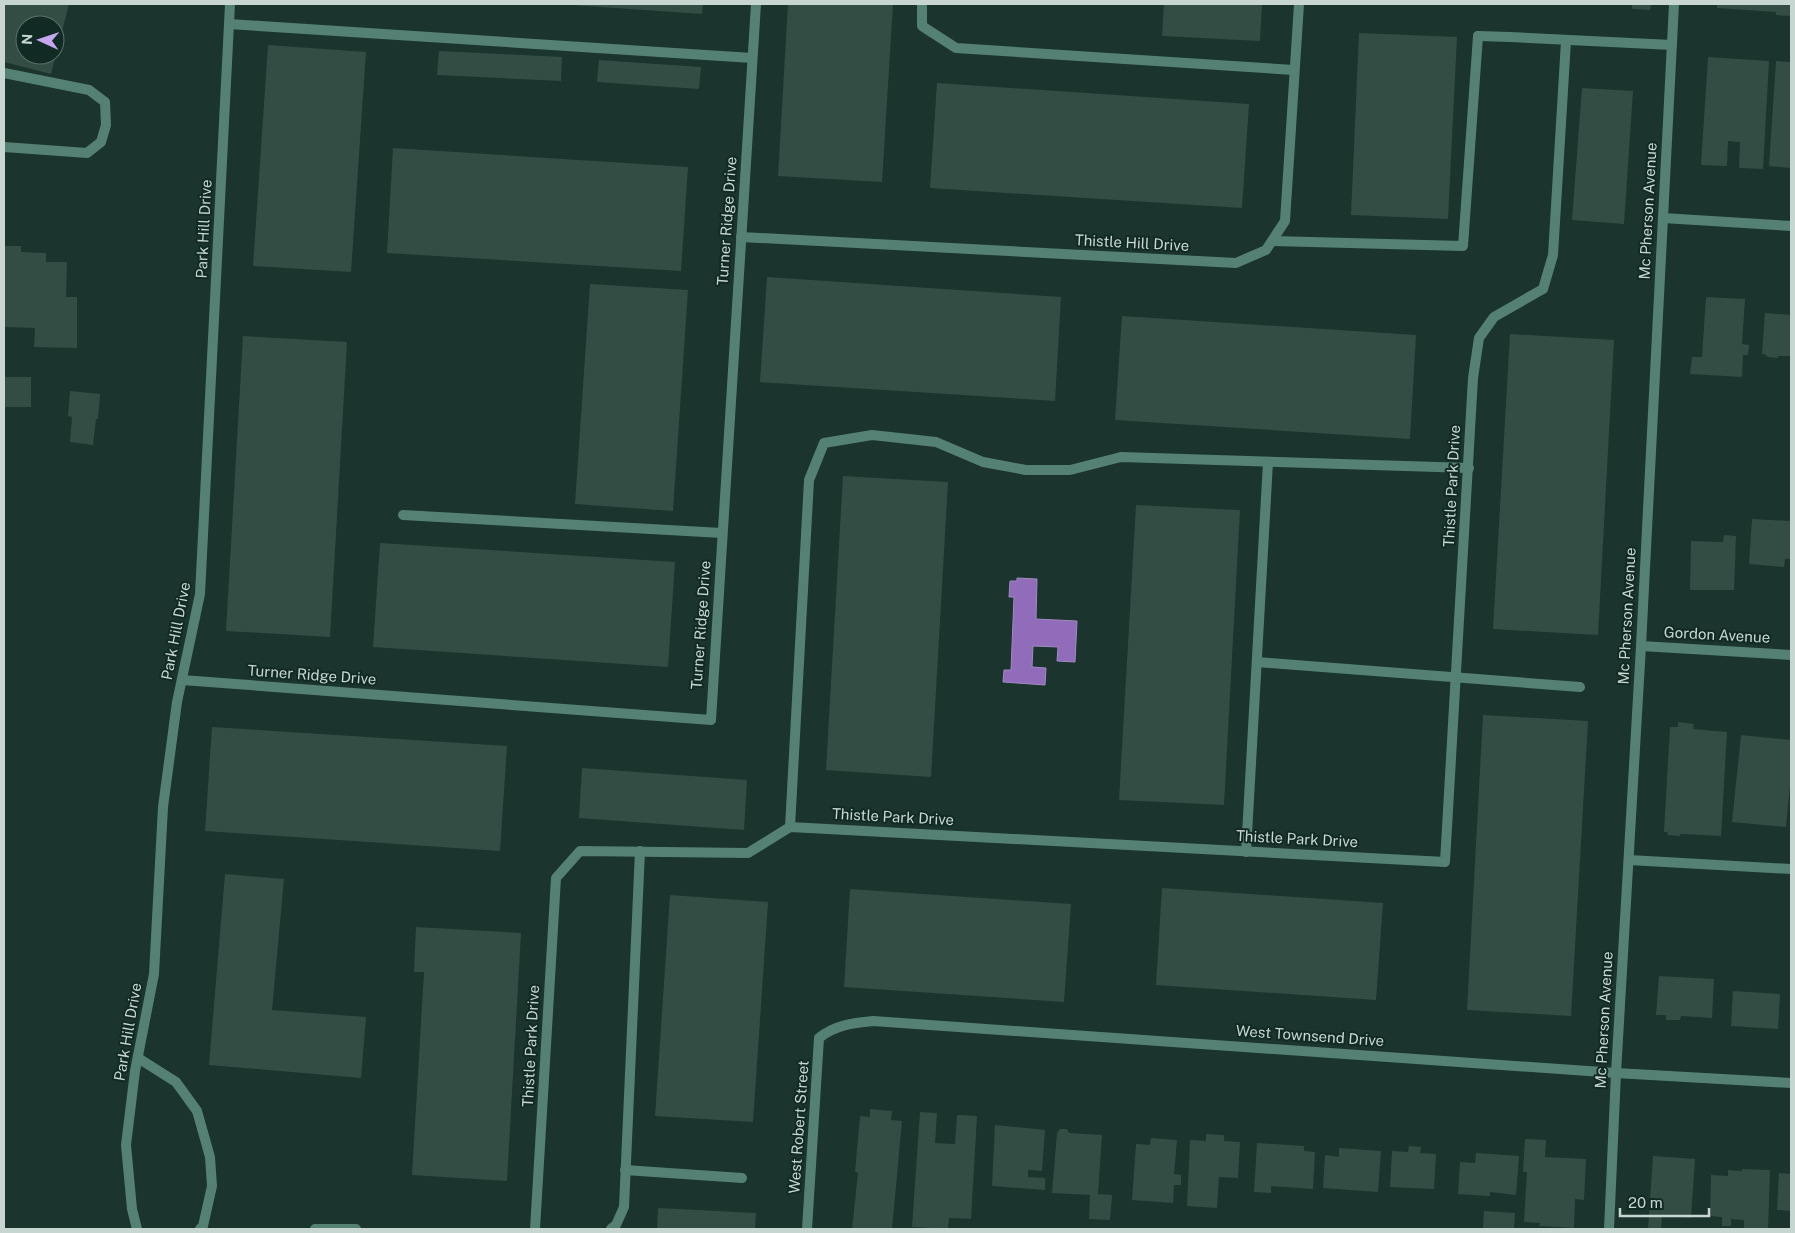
<svg xmlns="http://www.w3.org/2000/svg" width="1795" height="1233" font-family="'Public Sans',sans-serif">
<style>
.water{fill:#906cba;stroke:#a08cc1}
.building{fill:#334d45;fill-rule:evenodd}
.lines{fill:none;stroke-linecap:round;stroke-linejoin:round}
.lane{stroke:#548173;stroke-width:10}
.street{stroke:#548173;stroke-width:10}
.labels{text-anchor:middle;stroke-width:4;stroke-linejoin:round;paint-order:stroke}
.street-label{font-size:15px;fill:#c7d6d1;stroke:#112a23}
</style>
<rect width="100%" height="100%" fill="#1b342d"/>
<path class="water" d="M1017,578l20,1 -1,40 41,2 -2,41 -18,-1 1,-14 -25,-1 -1,21 14,1 -1,17 -42,-3 1,-12h7l3,-73h-5l1,-16h7z"/>
<g class="building">
<path d="M4,4h65l-18,70 -47,-12zM25,25h30v30h-30z"/>
<path d="M572,4h131l-1,10 -130,-9z"/>
<path d="M788,4h105l-11,178 -104,-6z"/>
<path d="M1164,4h98l-2,37 -98,-5z"/>
<path d="M1632,4h19l-1,6 -18,-1z"/>
<path d="M1717,4h74v12l-15,-1v-3l-59,-4z"/>
<path d="M1359,33l98,4 -9,182 -97,-4z"/>
<path d="M268,45l98,7 -15,220 -98,-6z"/>
<path d="M439,51l123,6 -1,24 -124,-6z"/>
<path d="M1708,57l61,4 -6,108 -24,-1 1,-26 -12,-1 -1,25 -26,-1z"/>
<path d="M599,60l102,7 -2,22 -102,-7z"/>
<path d="M1776,61l15,1v106l-22,-2z"/>
<path d="M937,83l312,21 -7,104 -312,-20z"/>
<path d="M1582,88l51,3 -9,133 -52,-4z"/>
<path d="M393,148l295,19 -7,104 -294,-18z"/>
<path d="M4,246h17v6l25,1v9h21l-1,35h11v51l-43,-1 1,-19 -31,-1z"/>
<path d="M767,277l294,20 -6,104 -295,-19z"/>
<path d="M590,284l98,6 -15,221 -98,-7z"/>
<path d="M1706,297l39,2 -3,45 7,1 -1,10h-5l-1,22 -52,-3 2,-17h10z"/>
<path d="M1765,313l26,2v41h-13v2l-11,-1v-2l-5,-1z"/>
<path d="M1122,316l294,19 -6,104 -295,-19z"/>
<path d="M1510,334l104,6 -16,295 -105,-6z"/>
<path d="M243,336l104,6 -17,295 -104,-6z"/>
<rect x="4" y="377" width="27" height="30"/>
<path d="M70,391l30,3 -2,25h-2l-3,26 -23,-3 2,-25 -4,-1z"/>
<path d="M843,476l105,6 -17,295 -105,-7z"/>
<path d="M1136,505l104,5 -16,295 -105,-5z"/>
<path d="M1752,519l39,2v38h-6l-1,8 -35,-3z"/>
<path d="M1724,535l12,1 -2,54h-44l1,-49 32,1z"/>
<path d="M380,543l295,19 -7,105 -295,-20z"/>
<path d="M1483,715l105,6 -17,295 -104,-6z"/>
<path d="M1678,722l16,2 -1,5 34,3 -6,104 -41,-2v2l-13,-1 1,-3h-4l6,-105h8z"/>
<path d="M212,727l295,19 -7,105 -295,-20z"/>
<path d="M1741,735l50,5v35l-5,52 -54,-5z"/>
<path d="M582,768l165,12 -3,50 -165,-12z"/>
<path d="M225,874l59,5 -12,131 94,7 -5,61 -152,-13z"/>
<path d="M1162,888l221,15 -7,97 -220,-15z"/>
<path d="M850,889l221,15 -7,98 -220,-15z"/>
<path d="M670,895l98,7 -15,220 -98,-6z"/>
<path d="M416,927l105,6 -14,248 -95,-6 12,-203h-10z"/>
<path d="M1659,976l55,3 -2,39 -31,-2 -1,4h-14v-5h-10z"/>
<path d="M1733,991l47,3 -2,35 -47,-3z"/>
<path d="M870,1109l22,2 -1,9 11,1 -10,108h-40l6,-56 -3,-1 5,-56 10,1z"/>
<path d="M920,1112l17,1 -2,30 20,1 2,-29 20,1 -6,103 -22,-1 -1,11 -36,-2z"/>
<path d="M995,1125l50,5 -3,41 -14,-1v7l17,1v12l-53,-4z"/>
<path d="M1060,1129h7l2,4 33,2 -4,59 14,1 -2,25 -21,-1 1,-24 -38,-2 5,-60z"/>
<path d="M1206,1134l18,1v6l16,1 -2,36 -19,-1 -2,31 -30,-2 3,-66 16,1z"/>
<path d="M1151,1138l26,2 -3,34 7,1v10h-7l-1,18 -41,-3 4,-56 14,1z"/>
<path d="M1525,1139l21,1 -1,17 41,2 -2,41 -9,-1 -1,29 -35,-2 1,-3 -16,-1 3,-50h-4z"/>
<path d="M1257,1143l47,3v5l11,1 -2,37 -42,-3v7l-17,-1z"/>
<path d="M1409,1146l12,1 -1,6 16,1 -2,35 -44,-2 2,-36 16,1z"/>
<path d="M1339,1148l42,3 -3,41 -55,-4 2,-33 14,2z"/>
<path d="M1476,1153l43,3 -3,39 -26,-3v4l-32,-2 2,-32 15,1z"/>
<path d="M1653,1156l42,3 -4,59 -29,-2 -1,13h-13z"/>
<path d="M1742,1169l28,1 -2,59 -24,-1v-8l-13,-1v7h-9v-9l-12,-1 1,-41 17,1v-6l14,1z"/>
<path d="M1779,1173l12,1v37l-14,-1z"/>
<path d="M658,1208l98,5 -1,16h-98z"/>
<path d="M1484,1211l31,2 -1,16h-31z"/>
</g>
<g class="lines">
<g class="lane">
<path d="M922,4v22l34,22 338,22"/>
<path d="M229,24l523,34"/>
<path d="M1510,37l162,8"/>
<path d="M4,73l85,17 16,12 1,23 -5,17 -14,11 -83,-6"/>
<path d="M741,237l495,26 30,-13 19,-29 14,-217"/>
<path d="M1273,241l190,5 15,-210"/>
<path d="M403,515l319,18"/>
<path d="M1257,662l323,25"/>
<path d="M182,680l529,40 45,-716"/>
<path d="M790,827l19,-347 15,-37 48,-8 64,7 47,20 43,8h44l51,-13 348,11"/>
<path d="M1246,852l22,-390"/>
<path d="M1629,860l162,9"/>
<path d="M138,1058l38,24 21,29 13,46 2,29 -9,40 -3,3"/>
<path d="M625,1170l117,8"/>
<path d="M137,1229l-5,-20 -6,-64 9,-74 19,-97 9,-167 14,-105 23,-108 30,-590"/>
<path d="M315,1229h41"/>
<path d="M535,1229l21,-351 24,-27 168,2 42,-26 655,35 28,-484 6,-40 15,-21 49,-28 10,-34 13,-214"/>
<path d="M611,1229l5,-4 8,-18 16,-356"/>
</g>
<g class="street">
<path d="M1478,36l32,1"/>
<path d="M1663,218l128,8"/>
<path d="M1641,646l150,9"/>
<path d="M807,1229l12,-191c16,-13 34,-15 54,-17l743,52 175,10"/>
<path d="M1609,1229l7,-156 25,-427 33,-642"/>
</g>
</g>
<g class="labels">
<g class="street-label">
<text transform="translate(1648 211) rotate(-87)" y="5">Mc Pherson Avenue</text>
<text transform="translate(727 221) rotate(-86)" y="5">Turner Ridge Drive</text>
<text transform="translate(204 229) rotate(-87)" y="5">Park Hill Drive</text>
<text transform="translate(1132 243) rotate(3)" y="5">Thistle Hill Drive</text>
<text transform="translate(1452 486) rotate(-87)" y="5">Thistle Park Drive</text>
<text transform="translate(1627 616) rotate(-87)" y="5">Mc Pherson Avenue</text>
<text transform="translate(701 625) rotate(-86)" y="5">Turner Ridge Drive</text>
<text transform="translate(176 631) rotate(-79)" y="5">Park Hill Drive</text>
<text transform="translate(1717 635) rotate(3)" y="5">Gordon Avenue</text>
<text transform="translate(312 675) rotate(4)" y="5">Turner Ridge Drive</text>
<text transform="translate(893 817) rotate(3)" y="5">Thistle Park Drive</text>
<text transform="translate(1297 839) rotate(3)" y="5">Thistle Park Drive</text>
<text transform="translate(1604 1020) rotate(-87)" y="5">Mc Pherson Avenue</text>
<text transform="translate(128 1032) rotate(-80)" y="5">Park Hill Drive</text>
<text transform="translate(1310 1036) rotate(4)" y="5">West Townsend Drive</text>
<text transform="translate(531 1046) rotate(-87)" y="5">Thistle Park Drive</text>
<text transform="translate(799 1127) rotate(-86)" y="5">West Robert Street</text>
</g>
</g>
<rect width="1795" height="1233" fill="none" stroke="#c7d6d1" stroke-width="10"/>
<g transform="translate(40 40) rotate(273)"><circle r="24" fill="#112a23" stroke="#5a6f69"/>
<path d="M0-4L9 19L0 12L-9 19Z" fill="#c7a6f0"/>
<text y="-8" font-size="14" font-weight="bold" text-anchor="middle" fill="#c7d6d1">N</text>
</g>
<path d="M1620 1208v8h89v-8" fill="none" stroke="#c7d6d1" stroke-width="2.5"/>
<text x="1628" y="1208" font-size="15" fill="#c7d6d1" stroke="#112a23" stroke-width="4" paint-order="stroke">20 m</text>
</svg>
